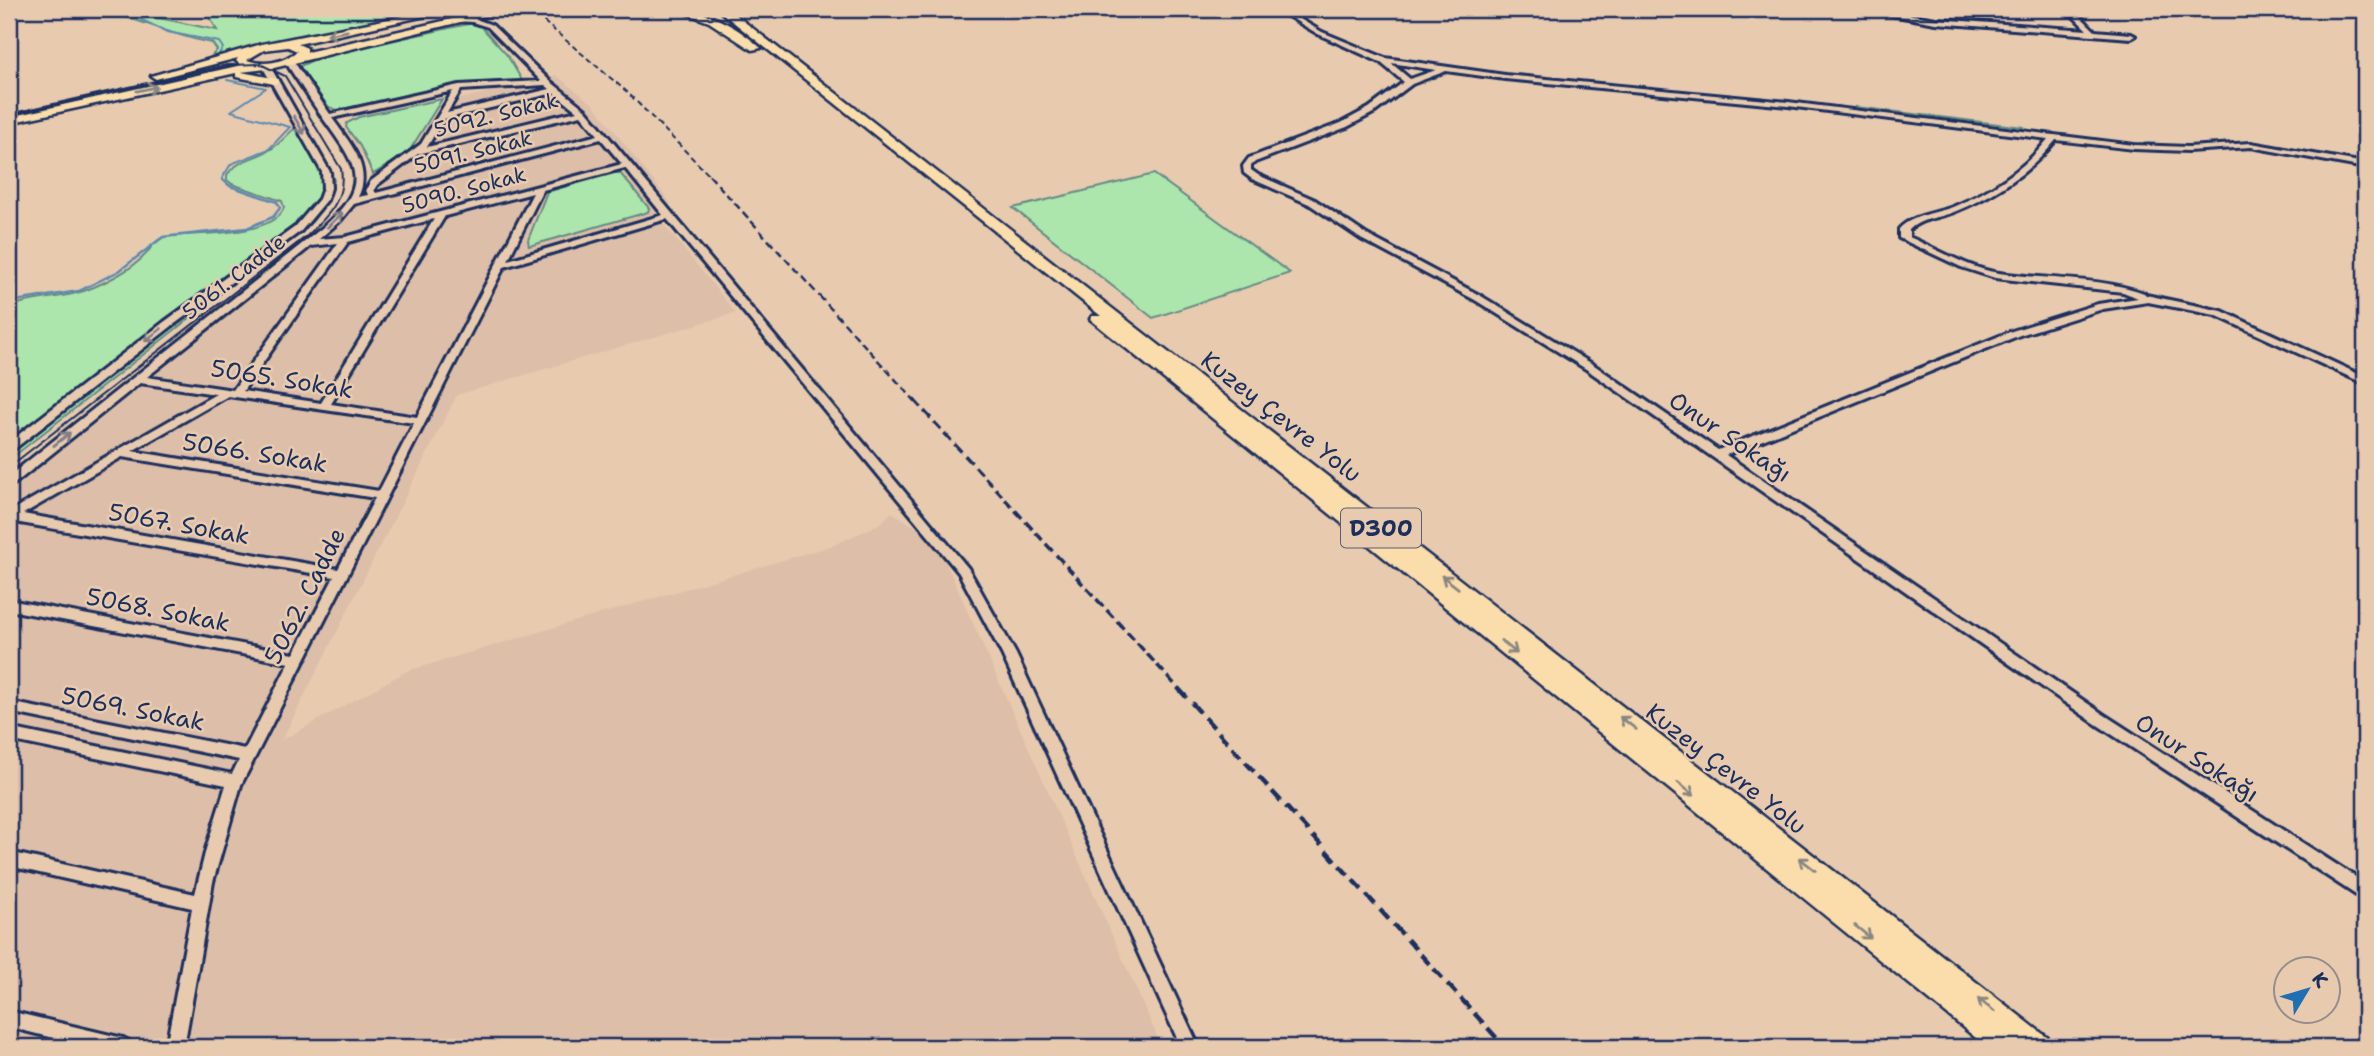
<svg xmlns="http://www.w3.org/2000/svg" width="2374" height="1056" font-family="'Shantell Sans',sans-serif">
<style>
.built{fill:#ddbea8}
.green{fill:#ace6ac;stroke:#648a85;stroke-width:2}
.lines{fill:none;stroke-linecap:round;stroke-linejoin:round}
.stream-far1{stroke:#5d89b1;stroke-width:2}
.stream{stroke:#5d89b1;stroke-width:2.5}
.minor-casing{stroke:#1b2f5e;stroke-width:6}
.highway-casing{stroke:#1b2f5e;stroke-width:5}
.minor{fill:#e8cbaf;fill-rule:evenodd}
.highway{fill:#faddab;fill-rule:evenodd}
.tram{stroke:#1b2f5e;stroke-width:2}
.rail-far3{stroke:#1b2f5e;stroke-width:2;stroke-dasharray:6 3.5;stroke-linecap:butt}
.rail-far2{stroke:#1b2f5e;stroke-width:2.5;stroke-dasharray:8 4.5;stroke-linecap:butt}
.rail-far1{stroke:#1b2f5e;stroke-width:3.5;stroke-dasharray:10 5;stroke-linecap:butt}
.rail{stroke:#1b2f5e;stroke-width:4.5;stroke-dasharray:13 7;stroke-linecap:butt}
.oneway{stroke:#8a8684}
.oneway2{stroke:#827d86}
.labels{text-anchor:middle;stroke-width:5;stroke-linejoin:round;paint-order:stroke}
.far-street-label{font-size:21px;fill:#1b2f5e;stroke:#e8cbaf}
.shield{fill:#e8cbaf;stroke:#585e76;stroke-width:2}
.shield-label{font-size:23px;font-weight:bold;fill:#1b2f5e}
.street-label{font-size:24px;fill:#1b2f5e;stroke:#e8cbaf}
</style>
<rect width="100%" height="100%" fill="#e8cbaf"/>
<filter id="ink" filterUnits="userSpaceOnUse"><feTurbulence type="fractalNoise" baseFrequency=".0143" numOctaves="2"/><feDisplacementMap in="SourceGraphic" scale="14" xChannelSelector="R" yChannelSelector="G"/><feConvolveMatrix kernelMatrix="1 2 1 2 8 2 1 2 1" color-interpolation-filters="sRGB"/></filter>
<g filter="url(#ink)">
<path class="built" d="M556,75l38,30 76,97v8l-9,11 75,92 -279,82 -175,345 125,-69 427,-126 45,-21 13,-12 30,19 21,25 219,491h-1153v-555l324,-262 30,-31 7,-20v-12l-25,-39z"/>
<g class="green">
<path d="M86,9h30l101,21 -12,-21h223l-219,50 8,-9 -5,-7c-44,-7 -81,-30 -126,-34z"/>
<path d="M477,22l30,33 15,25 -65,4 -120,26 -8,-3 -31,-40 24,-11z"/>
<path d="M442,99l-34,54 -35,21 -13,-28 -14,-19 1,-4 12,-6z"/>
<path d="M1856,107l167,20 1,3 -168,-20z"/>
<path d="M302,123l32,57 -5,20 -17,22 -303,238v-112l7,-12 -7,-9v-20c27,-11 57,-7 85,-20 16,-7 38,-18 51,-32 7,-8 8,-13 19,-18 27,-5 108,1 120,-29l-2,-7 -50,-17 -5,-4v-5c11,-16 29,-16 44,-26 11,-6 19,-19 31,-26z"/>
<path d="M612,173h8l29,35 -1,4 -119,34 -1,-6 19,-48z"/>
<path d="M1154,174l136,99 -137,45 -140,-110z"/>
</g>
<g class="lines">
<g class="stream-far1">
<path d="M108,9l28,8 31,15 52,10 4,6 -5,7"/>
<path d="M223,177l8,-13 38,-15 21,-22 -59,-16 35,-23 -39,-8"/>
</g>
<path class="stream" d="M9,302l70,-11 40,-20 44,-34 84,-9 26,-11 7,-9 -3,-6 -47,-16 -8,-7 2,-4"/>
<defs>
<g id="minor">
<path d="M118,9h13l9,3 -3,2z"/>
<path d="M1276,9h7l39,23 63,26 120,17 283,27 346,43 54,2 63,-4 114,20v5l-114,-21 -63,4 -54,-2 -78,-9c-27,34 -62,56 -102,72 -14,6 -34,6 -45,18v7c28,12 59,31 90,36 48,7 100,4 145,20l2,2 76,16 143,66v7l-150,-69 -67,-13 -45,7 -83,26 -294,120 377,259 262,169v16l-6,-2 -266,-175 -507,-353 -111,-69 -114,-61 -52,-35 -57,-25 -8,-6 -1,-7 6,-8 92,-35 28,-15 35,-26 -24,-20 -62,-28zM1391,63l45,7 -26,9zM1446,71l59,8 283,27 260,33c-24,31 -57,52 -93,67 -19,8 -42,8 -56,23v9l62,29 34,11 128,14 15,6 -40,6 -86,27 -294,119 -124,-85 -113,-69 -114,-61 -52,-35 -57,-25 -7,-5v-4l4,-4 92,-35 28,-15 37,-28z"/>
<path d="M1865,9h13l58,10 151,11 -21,-21h7l22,22 36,3 4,2 -4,2 -195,-15 -68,-12z"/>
<path d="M458,18h15l19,7 58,56 36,29 382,458 48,86 183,393h-18l-179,-393 -43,-81 -292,-354 -163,48 -263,518 -28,97 -29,165h-18l26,-139 -183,-42v-14l186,42 11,-45 20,-64 -217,-45v-12l223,46 7,-14 -230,-48v-10l236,47 44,-86 -280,-53v-10l285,54 40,-77 -325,-56v-9l207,-118 -76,-11 -127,102 -4,1v-10l313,-248c52,-45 34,-63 0,-111 -9,-13 -20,-30 -30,-45l-7,-11 1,-2h6l38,55 129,-29 82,-4 -53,-54 -16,-5 -16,-1v-2zM545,85l5,4 -103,24 14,-23zM453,91l-32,53 -50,37 -5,9 2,5 -10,2c15,-29 -9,-55 -26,-79zM554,93l23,18 -150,36 17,-28zM581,115l17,20 -222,58 -2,-3 3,-5 41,-31zM601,139l21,25 -277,73 -26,2 21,-18 14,-17zM625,168l38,47 -155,45 35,-70zM533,193l-116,224 -86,-13 114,-188zM434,219l-113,184 -78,-12 105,-149zM338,243l-105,147 -86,-13 164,-131zM228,396l186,27 -35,68 -247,-40zM122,457l253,41 -37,71 -315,-55z"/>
<path d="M263,64l7,2 60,106 1,16 -4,12 -26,31 -129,95 -159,124h-4v-8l155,-120 131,-95 24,-28 4,-11 -1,-16 -60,-106z"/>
<path d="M9,1011l114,27 6,3 3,6h-43l-80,-20z"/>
</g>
<g id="highway">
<path d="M439,9h18l-159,35 9,4v4l189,-43h17l-239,59 -33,4 37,7v4l-4,1 -38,-7v-4l-227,50v-6l233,-52 -6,-4 2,-3 -82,21 -5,-3 111,-32zM288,47l9,4c-14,12 -33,15 -50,9l17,-10z"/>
<path d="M674,9c30,-1 66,19 87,39l-9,2 -43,-28z"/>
<path d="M717,9h11l1320,1029 4,9h-65l-897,-728 2,-3h9z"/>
</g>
</defs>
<use href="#minor" class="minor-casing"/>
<use href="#highway" class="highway-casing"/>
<use href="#minor" class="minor"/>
<use href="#highway" class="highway"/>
<path class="tram" d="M9,114l218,-49 33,-1 25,12 56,93c5,30 -13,47 -33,66l-299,232"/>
<path class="rail-far3" d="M529,9l97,82 85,86"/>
<path class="rail-far2" d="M709,175l207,227"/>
<path class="rail-far1" d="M914,400l266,290"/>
<path class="rail" d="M1178,688l327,359"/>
</g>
<defs><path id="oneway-shaft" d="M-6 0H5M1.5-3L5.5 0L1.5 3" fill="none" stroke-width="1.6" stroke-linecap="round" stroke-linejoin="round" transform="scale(1.75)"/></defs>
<g class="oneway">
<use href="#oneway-shaft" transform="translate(337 33) rotate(169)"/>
<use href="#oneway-shaft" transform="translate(147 89) rotate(-12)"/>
<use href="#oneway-shaft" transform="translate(1450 582) rotate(-142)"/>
<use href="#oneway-shaft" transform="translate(1509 647) rotate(39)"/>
<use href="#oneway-shaft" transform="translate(1628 723) rotate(-142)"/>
<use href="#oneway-shaft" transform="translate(1686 789) rotate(39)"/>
<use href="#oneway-shaft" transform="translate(1807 864) rotate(-142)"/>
<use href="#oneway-shaft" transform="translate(1863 932) rotate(39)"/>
<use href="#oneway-shaft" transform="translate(1986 1005) rotate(-142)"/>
</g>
<g class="oneway2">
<use href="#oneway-shaft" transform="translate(299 125) rotate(60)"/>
<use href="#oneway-shaft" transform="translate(335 220) rotate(-44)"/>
<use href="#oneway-shaft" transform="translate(153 335) rotate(142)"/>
<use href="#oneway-shaft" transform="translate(62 439) rotate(-39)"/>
</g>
</g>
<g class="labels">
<g class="far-street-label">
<text transform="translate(496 115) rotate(-14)" y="7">5092. Sokak</text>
<text transform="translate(473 152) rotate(-14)" y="7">5091. Sokak</text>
<text transform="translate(464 190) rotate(-15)" y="7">5090. Sokak</text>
<text transform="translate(234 277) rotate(-38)" y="7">5061. Cadde</text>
</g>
<rect class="shield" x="1341" y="508.5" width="80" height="39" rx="5"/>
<g class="shield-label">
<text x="1381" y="536">D300</text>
</g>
<g class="street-label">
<text transform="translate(282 379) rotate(9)" y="8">5065. Sokak</text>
<text transform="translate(1281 417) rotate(38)" y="8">Kuzey Çevre Yolu</text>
<text transform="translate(1730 437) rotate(34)" y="8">Onur Sokağı</text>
<text transform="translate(255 453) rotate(9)" y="8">5066. Sokak</text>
<text transform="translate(179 524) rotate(10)" y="8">5067. Sokak</text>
<text transform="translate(305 596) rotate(-63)" y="8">5062. Cadde</text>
<text transform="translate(158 610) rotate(11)" y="8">5068. Sokak</text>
<text transform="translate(133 709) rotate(11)" y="8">5069. Sokak</text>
<text transform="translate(2197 758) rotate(33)" y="8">Onur Sokağı</text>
<text transform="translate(1726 769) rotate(38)" y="8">Kuzey Çevre Yolu</text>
</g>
</g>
<rect width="2374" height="1056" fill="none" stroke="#e8cbaf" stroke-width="35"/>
<rect x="18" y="18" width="2339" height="1021" fill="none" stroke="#1b2f5e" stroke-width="2.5" filter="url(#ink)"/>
<g transform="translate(2307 990) rotate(52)"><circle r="33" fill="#e8cbaf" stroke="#968d8f" stroke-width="2"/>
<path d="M0-5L12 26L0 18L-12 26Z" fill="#1f6fb2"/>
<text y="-10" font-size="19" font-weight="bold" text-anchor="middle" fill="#1b2f5e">K</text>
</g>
</svg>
